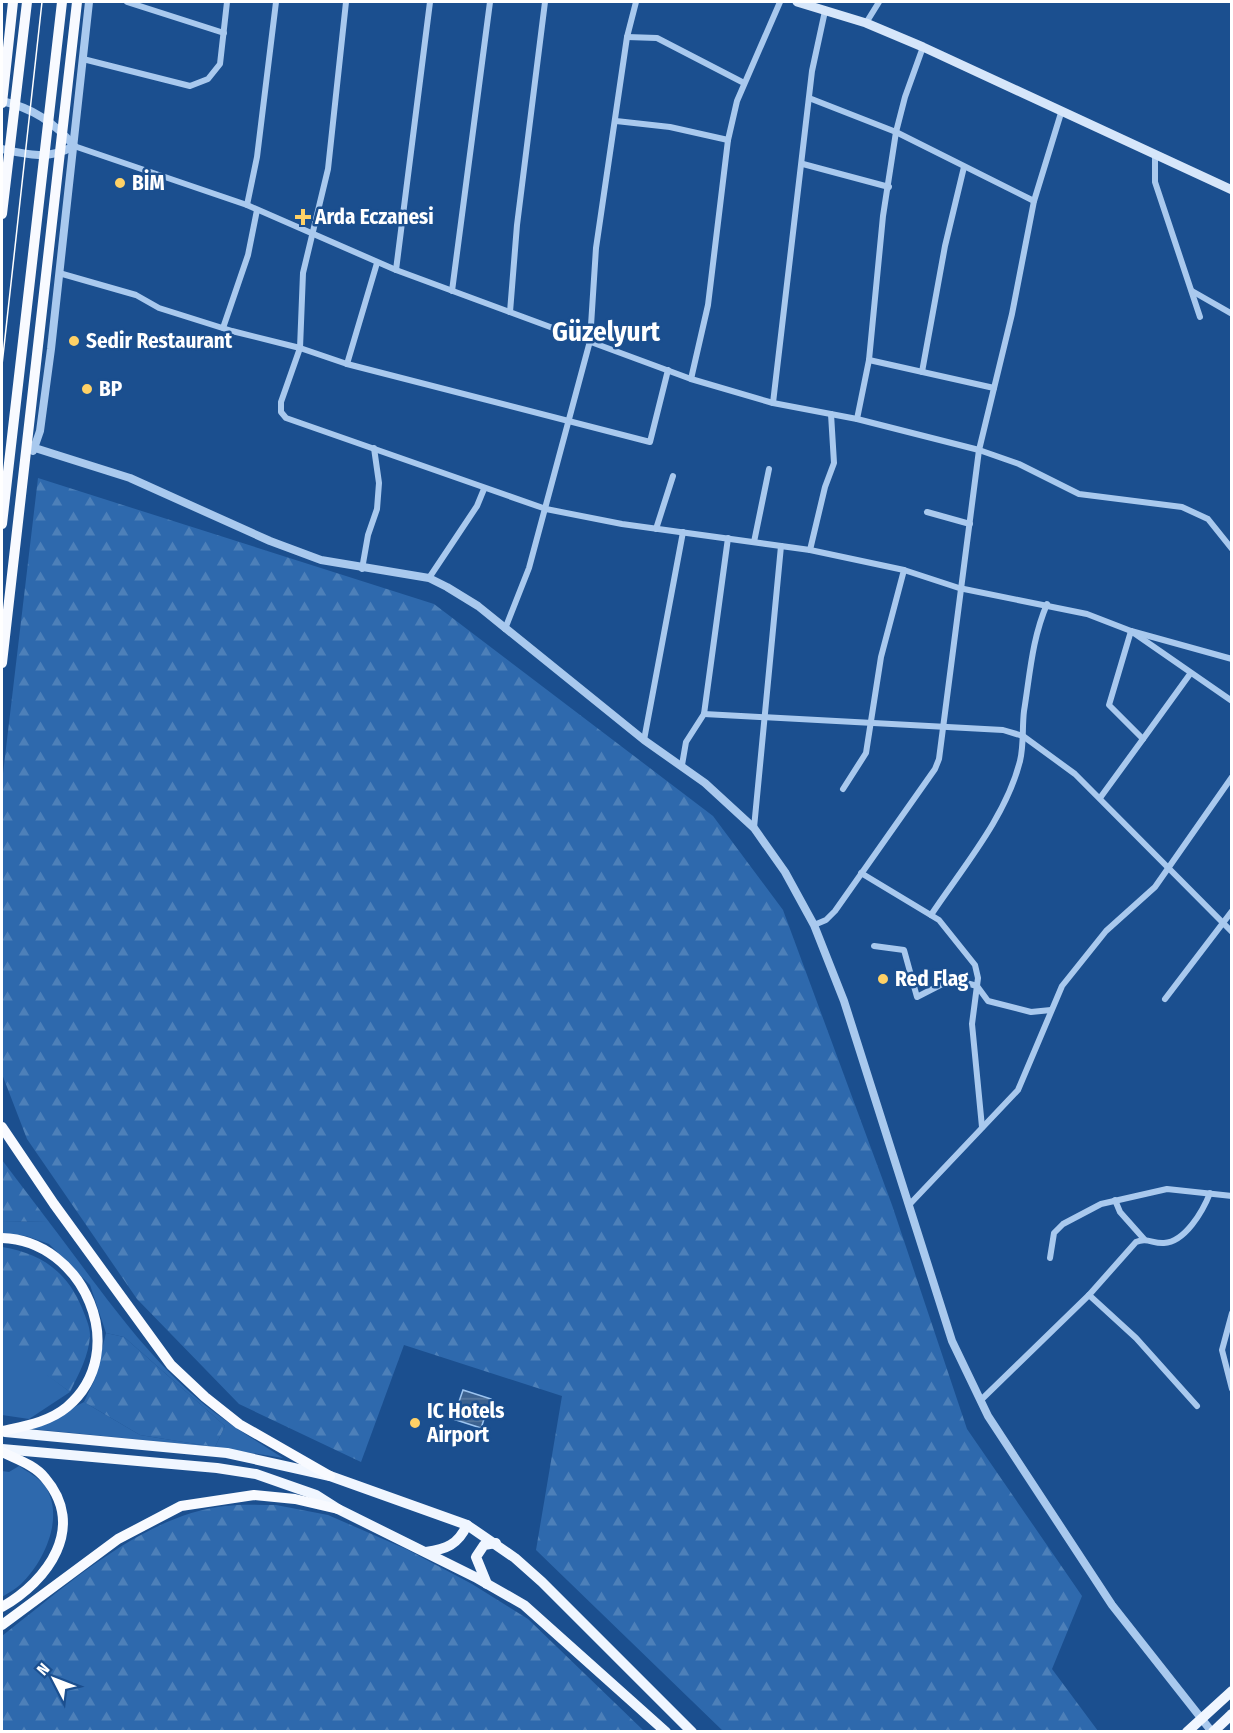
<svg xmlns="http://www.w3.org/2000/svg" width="1233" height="1733" font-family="'Fira Sans Condensed',sans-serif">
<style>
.grass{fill:#2e69ad}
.forest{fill:url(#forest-firs)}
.water{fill:url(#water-rules);stroke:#9cc4f0;stroke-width:1.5}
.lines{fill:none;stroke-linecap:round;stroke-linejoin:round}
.minor{stroke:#a9c9ee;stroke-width:6}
.tertiary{stroke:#a9c9ee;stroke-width:8}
.secondary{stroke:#d6e6fa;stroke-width:9}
.primary{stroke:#f0f6ff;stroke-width:10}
.trunk{stroke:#f8faff;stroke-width:10}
.tram{stroke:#fff;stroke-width:1.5}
.trunk-bridge{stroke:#f8faff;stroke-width:10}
.poi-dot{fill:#ffd166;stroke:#1b4f8f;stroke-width:2}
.labels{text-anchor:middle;stroke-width:5;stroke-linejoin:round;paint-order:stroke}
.poi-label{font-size:21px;font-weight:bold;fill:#fff;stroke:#1b4f8f;text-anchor:start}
.district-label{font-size:27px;font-weight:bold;fill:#fff;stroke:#1b4f8f}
</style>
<defs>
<pattern id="forest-firs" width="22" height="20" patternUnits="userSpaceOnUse" patternTransform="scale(1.5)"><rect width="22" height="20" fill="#2e69ad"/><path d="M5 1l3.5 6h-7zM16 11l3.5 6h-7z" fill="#4d80b9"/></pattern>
<pattern id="water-rules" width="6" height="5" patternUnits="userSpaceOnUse" patternTransform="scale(1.5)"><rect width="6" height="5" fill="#3c6290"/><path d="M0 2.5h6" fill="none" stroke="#597aa1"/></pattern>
</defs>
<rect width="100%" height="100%" fill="#1b4f8f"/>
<g class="grass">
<path d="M2,1221l47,1c50,65 99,140 165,190 22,17 46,31 69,46l-68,-11 -183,-18 52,-27 56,33 75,12 10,-21 -101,-89 -18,-4 -16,-48 -41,-41 -23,-8 -24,-3z"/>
<path d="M2,1332l35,35 33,25 -41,27 -27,-4z"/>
<path d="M19,1466c9,6 19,11 26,20 20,30 0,75 -24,98 -5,5 -13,9 -19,13v-126l7,1z"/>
</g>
<g class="forest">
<path d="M38,478l396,126 279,212 70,94 109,295 75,224 115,167 -30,73 46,62h-375l-187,-181 26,-154 -158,-51 -43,117 -122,-58 -102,-105 -110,-160 -25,-65v-292z"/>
<path d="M2,1160l47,62 -47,-1z"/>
<path d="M2,1247c38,6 65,24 80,61 3,8 8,18 8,27 -1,21 -11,38 -20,57l-36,-26 -32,-33z"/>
<path d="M106,1333l18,4 101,89 -10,21 -75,-12 -56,-33 11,-23z"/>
<path d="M276,1505l52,10 78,34 66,35 56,35 116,112h-642v-95c63,-49 141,-121 223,-130 17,-2 34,-1 51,-1z"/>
</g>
<path class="water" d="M463,1390l28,9 -10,29 -28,-9z"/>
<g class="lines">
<g class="minor">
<path d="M127,2l97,31"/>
<path d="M346,2l-18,167 -25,104 -3,75 -19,54v10l5,6 260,91 76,15 188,26 94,20 55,18 128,26 44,17 101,28"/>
<path d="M866,23l13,-21"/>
<path d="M627,37l30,1 87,45"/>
<path d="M83,59l107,27 18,-7 12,-15 7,-62"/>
<path d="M809,98l87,34 138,69"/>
<path d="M616,121l54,6 58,13"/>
<path d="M74,146l173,59 149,65 295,109 82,24 84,16 122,31 40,14 60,30 103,13 26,12 24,30"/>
<path d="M1155,156v26l45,135"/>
<path d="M803,164l86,23"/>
<path d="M247,205l10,-48 19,-155"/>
<path d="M396,270l34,-268"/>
<path d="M59,273l77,22 23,13 73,23 68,17 47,16 303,78 18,-72"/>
<path d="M452,291l38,-289"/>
<path d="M1192,291l40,23"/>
<path d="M510,312l7,-87 28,-223"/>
<path d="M223,328l25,-73 9,-45"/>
<path d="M869,360l125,28"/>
<path d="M347,364l30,-101"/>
<path d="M922,372l23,-126 19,-79"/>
<path d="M691,379l17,-74 20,-165 9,-39 43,-99"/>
<path d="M773,403l39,-332 13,-60"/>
<path d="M857,419l12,-59 14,-144 13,-84 9,-35 18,-50"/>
<path d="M927,512l43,12"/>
<path d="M656,529l17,-53"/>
<path d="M754,542l15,-73"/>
<path d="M810,550l15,-63 9,-24 -3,-49"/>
<path d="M362,569l6,-34 9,-26 2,-26 -5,-35"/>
<path d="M429,578l48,-72 7,-17"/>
<path d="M505,629l24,-61 61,-227 6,-93 31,-211 9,-35"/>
<path d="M704,714l299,16 20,6 52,38 157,158"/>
<path d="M1143,739l47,-65"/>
<path d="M644,740l39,-208"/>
<path d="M682,765l4,-23 18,-28 24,-176"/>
<path d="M843,789l23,-36 15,-96 23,-87"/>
<path d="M1100,798l43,-59 -34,-34 22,-74 101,70"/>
<path d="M754,828l27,-282"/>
<path d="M861,873l78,47 36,45 3,13 -6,46 10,103"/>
<path d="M931,915c32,-48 75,-98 89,-154 4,-16 2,-34 4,-50 6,-37 8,-72 23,-107"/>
<path d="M814,925l12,-5 9,-9 100,-142 4,-10 40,-309 33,-136 22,-113 27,-88"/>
<path d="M874,946l30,4 13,47 35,-18 25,7 11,15 43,11 20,-2"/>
<path d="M1165,999l67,-88"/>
<path d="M1115,1200l5,12 24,27"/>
<path d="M909,1205l109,-115 44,-104 44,-55 49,-44 77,-110"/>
<path d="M1050,1258l4,-25 9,-9 38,-20 66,-15 65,7"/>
<path d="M1089,1295l47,43 61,68"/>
<path d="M1232,1313l-10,37 10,39"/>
<path d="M981,1400l108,-105 47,-53c11,-5 17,2 28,1 21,-1 39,-32 46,-50"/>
</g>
<g class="tertiary">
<path d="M2,101c30,7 52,21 72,45"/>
<path d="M2,149c26,6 47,11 72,-3"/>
<path d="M35,448l95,30 140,63 51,19 108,18 18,9 31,19 166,134 61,43 49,45 31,44 29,53 30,76 108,340 36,75 124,189 100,127"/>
<path d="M33,451l7,-20 11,-82 38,-347"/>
</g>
<path class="secondary" d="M797,2l69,21 57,24 309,143"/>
<g class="primary">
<path d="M5,1432l222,21 103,23 137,49 48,33 27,24 150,150"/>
<path d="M2,1449l215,19 39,6 60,21 22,14 137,68 49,28 142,127"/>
<path d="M426,1552c20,-3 32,-7 41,-27"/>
<path d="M487,1584l-11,-27 8,-12 12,-2"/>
<path d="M1187,1732l45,-41"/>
<path d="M1213,1732l19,-18"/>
</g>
<g class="trunk">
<path d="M2,103l11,-101"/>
<path d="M2,663l75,-661"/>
<path d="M2,1127l52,77 117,161 34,32 34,27 91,52"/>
<path d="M2,1238c81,2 131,113 65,169 -18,15 -42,19 -64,24"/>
<path d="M2,1452c14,7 33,13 43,26 42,49 3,103 -43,129"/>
<path d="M2,1625l116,-86 63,-33 73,-11 41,4 43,10"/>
</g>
<path class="tram" d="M2,365l40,-363"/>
<g class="trunk-bridge">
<path d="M2,214l25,-212"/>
<path d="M2,524l60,-522"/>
</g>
</g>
<g class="poi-dot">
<circle cx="120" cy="183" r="6"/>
<path d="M300 208h6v6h6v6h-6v6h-6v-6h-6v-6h6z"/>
<circle cx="74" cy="341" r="6"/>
<circle cx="87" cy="389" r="6"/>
<circle cx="883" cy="979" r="6"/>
<circle cx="415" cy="1423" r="6"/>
</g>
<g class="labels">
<g class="poi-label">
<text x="132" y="190">BİM</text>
<text x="315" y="224">Arda Eczanesi</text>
<text x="86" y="348">Sedir Restaurant</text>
<text x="99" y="396">BP</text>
<text x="895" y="986">Red Flag</text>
<text x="427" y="1418">IC Hotels<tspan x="427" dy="24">Airport</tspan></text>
</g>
<g class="district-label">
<text x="606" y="341">Güzelyurt</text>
</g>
</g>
<rect width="1233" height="1733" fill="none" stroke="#ffffff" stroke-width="6"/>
<g transform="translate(54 1679) rotate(312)" stroke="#1b4f8f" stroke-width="4.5" paint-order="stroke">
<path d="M0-4.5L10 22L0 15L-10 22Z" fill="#ffffff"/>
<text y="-9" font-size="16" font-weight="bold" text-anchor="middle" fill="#ffffff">N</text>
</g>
</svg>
